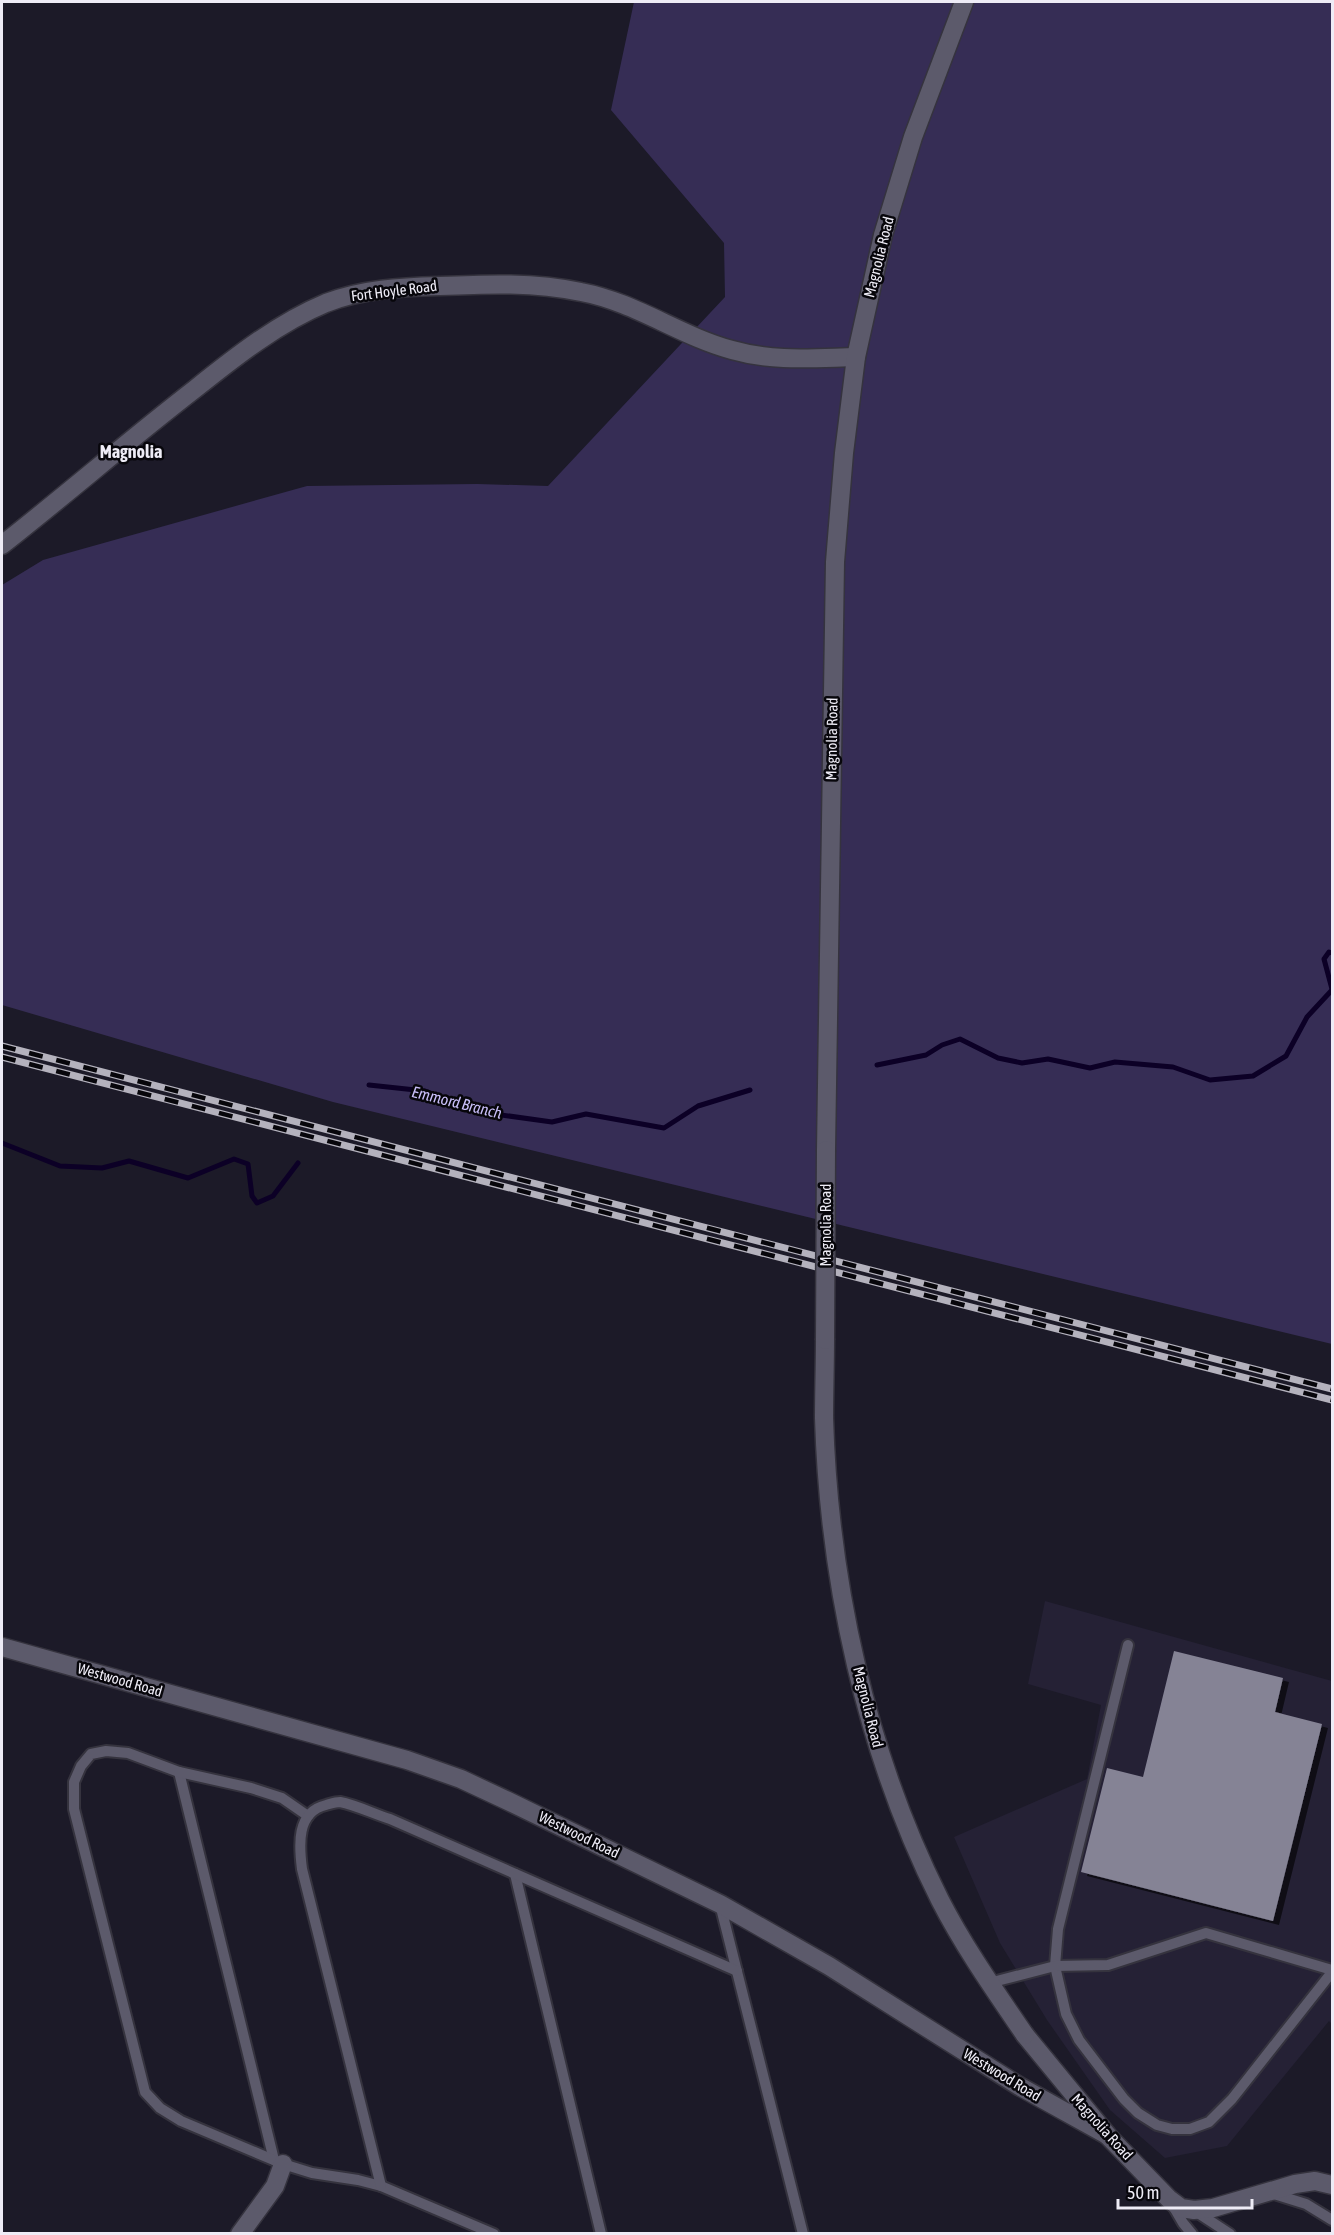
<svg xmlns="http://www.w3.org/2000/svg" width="1334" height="2235" font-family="'Asap Condensed',sans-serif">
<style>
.built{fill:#252135}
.green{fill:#362d55}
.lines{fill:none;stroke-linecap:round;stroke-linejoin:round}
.stream{stroke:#0c0026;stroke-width:5}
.building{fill:#858395;filter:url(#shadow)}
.service-casing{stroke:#35333e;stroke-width:14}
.minor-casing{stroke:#35333e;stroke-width:21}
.tertiary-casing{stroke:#35333e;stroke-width:21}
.secondary-casing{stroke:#35333e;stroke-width:21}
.service{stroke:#5c5a6b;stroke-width:10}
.minor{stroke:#5c5a6b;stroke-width:18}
.tertiary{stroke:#5c5a6b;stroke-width:18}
.secondary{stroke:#5c5a6b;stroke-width:18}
.rail-casing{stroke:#b4b2bd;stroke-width:7}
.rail{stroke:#07060b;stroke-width:4.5;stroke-dasharray:14;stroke-linecap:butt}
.secondary-bridge-casing{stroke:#35333e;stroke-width:21;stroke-linecap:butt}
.secondary-bridge{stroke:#5c5a6b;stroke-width:18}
.labels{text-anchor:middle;stroke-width:5;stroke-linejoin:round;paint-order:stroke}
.street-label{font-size:15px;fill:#eeecf6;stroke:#07060b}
.water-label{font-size:16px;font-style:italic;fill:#c9bff9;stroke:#07060b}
.quarter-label{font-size:18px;font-weight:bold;fill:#eeecf6;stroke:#07060b}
</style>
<defs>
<filter id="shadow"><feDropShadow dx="6" dy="4" stdDeviation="0" flood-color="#0009"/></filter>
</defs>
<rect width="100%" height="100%" fill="#1c1a28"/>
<path class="built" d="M1045,1601l287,80v343l-3,-3 -102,125 -62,12 -55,-48 -63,-90 -47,-77 -46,-106 133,-58 14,-74 -73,-21z"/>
<path class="green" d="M634,2h698v1342l-999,-242 -331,-97v-420l41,-25 264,-74 170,-2 71,2 177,-189 -1,-54 -113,-133z"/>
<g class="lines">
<g class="stream">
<path d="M1332,953l-3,-1 -5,7 8,30"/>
<path d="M877,1065l49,-10 16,-10 18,-6 38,19 24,5 26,-4 42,9 25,-6 58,5 37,13 43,-4 33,-20 21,-39 25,-27"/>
<path d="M369,1085l56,6 55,21 72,10 34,-8 78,14 34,-22 52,-16"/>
<path d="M2,1143l58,23 42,2 27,-7 59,17 46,-19 14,5 4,32 5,7 16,-7 25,-33"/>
</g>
</g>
<path class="building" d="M1174,1651l109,27 -8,34 47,12 -49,197 -192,-49 26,-104 36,9z"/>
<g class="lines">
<defs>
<g id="service">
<path d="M1128,1645l-70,284 -3,37 11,48 13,26 45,59 14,14 19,12 15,4h18l19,-7 23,-23 100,-127"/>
<path d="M179,1772l95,388"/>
<path d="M308,1816l-26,-18 -31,-10 -72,-16 -51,-19 -22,-2 -15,3 -10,12 -7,16v27l71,283 15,16 21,13 102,43 29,9 46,7 23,6 113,48"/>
<path d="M515,1874l86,360"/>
<path d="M720,1904l83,330"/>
<path d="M989,1983l66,-17 53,-1 98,-32 126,37"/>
<path d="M381,2186l-79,-317c-3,-23 -6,-57 24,-64 4,-1 9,-3 14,-3 16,3 34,12 50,17l347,152"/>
<path d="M1271,2193l35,11 26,16"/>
<path d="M1172,2204l11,19 9,11"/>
<path d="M1195,2211l35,23"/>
</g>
<g id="minor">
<path d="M2,545c65,-51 127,-105 193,-156 40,-32 83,-66 131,-86 36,-14 75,-16 113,-17 48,-2 95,-4 142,6 54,10 99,44 151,58 42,12 81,8 124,7"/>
<path d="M2,1647l405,113 54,19 47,22 212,103 109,62 190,120 88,49"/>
<path d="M240,2234l35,-48 8,-22"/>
</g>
<path id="tertiary" d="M1025,2035l83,101 61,63 12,9 13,2 19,-2 82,-24 20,-3 17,4"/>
<g id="secondary">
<path d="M826,1150l9,-588 9,-109 12,-96 27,-122 30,-98 51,-135"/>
<path d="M825,1340c0,26 -1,52 -1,78 5,164 42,335 116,482 24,47 55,91 85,135"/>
</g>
</defs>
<use href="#service" class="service-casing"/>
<use href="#minor" class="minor-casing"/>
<use href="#tertiary" class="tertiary-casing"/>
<use href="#secondary" class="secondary-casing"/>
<use href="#service" class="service"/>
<use href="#minor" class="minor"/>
<use href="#tertiary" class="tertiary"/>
<use href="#secondary" class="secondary"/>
<defs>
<g id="rail">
<path d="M2,1046l1330,343"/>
<path d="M2,1057l1330,343"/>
</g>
</defs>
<use href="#rail" class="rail-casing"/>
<use href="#rail" class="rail"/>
<defs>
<path id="secondary-bridge" d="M825,1340l1,-190"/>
</defs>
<use href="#secondary-bridge" class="secondary-bridge-casing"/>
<use href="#secondary-bridge" class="secondary-bridge"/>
</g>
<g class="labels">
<g class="street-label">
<text transform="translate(879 257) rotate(-76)" y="5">Magnolia Road</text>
<text transform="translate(394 291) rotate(-7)" y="5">Fort Hoyle Road</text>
<text transform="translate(832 739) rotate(-89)" y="5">Magnolia Road</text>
<text transform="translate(826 1225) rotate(-90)" y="5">Magnolia Road</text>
<text transform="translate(120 1680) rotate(16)" y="5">Westwood Road</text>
<text transform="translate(868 1707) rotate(76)" y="5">Magnolia Road</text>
<text transform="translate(579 1835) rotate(26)" y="5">Westwood Road</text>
<text transform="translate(1002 2075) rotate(31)" y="5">Westwood Road</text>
<text transform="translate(1102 2127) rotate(48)" y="5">Magnolia Road</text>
</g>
<g class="water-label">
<text transform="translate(457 1102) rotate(14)" y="6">Emmord Branch</text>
</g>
<g class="quarter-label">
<text x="131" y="458">Magnolia</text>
</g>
</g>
<rect width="1334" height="2235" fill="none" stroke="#eeecf6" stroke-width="6"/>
<path d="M1118 2199v9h134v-9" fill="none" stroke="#eeecf6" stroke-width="3"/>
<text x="1127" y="2199" font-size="18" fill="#eeecf6" stroke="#07060b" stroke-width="4.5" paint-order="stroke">50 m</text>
</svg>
